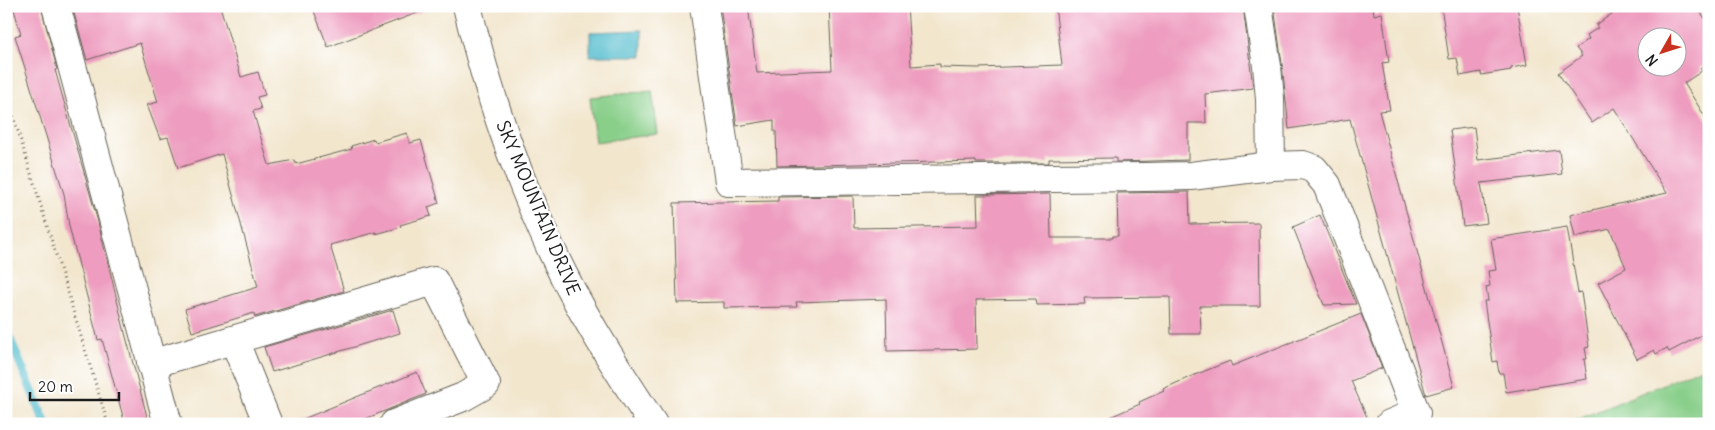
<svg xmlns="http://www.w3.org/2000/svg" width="1715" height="430" font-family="Delius,sans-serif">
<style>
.green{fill:#89cf8a;stroke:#527653}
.water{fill:#51bccd;stroke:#366c74}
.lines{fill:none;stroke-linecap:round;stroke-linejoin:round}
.stream{stroke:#51bccd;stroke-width:9}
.building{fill:#ee9cbf;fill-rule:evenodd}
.minor-casing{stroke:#67635a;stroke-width:30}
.path{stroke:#67635a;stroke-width:3;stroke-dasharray:1 4;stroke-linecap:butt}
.minor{stroke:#fff;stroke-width:28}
.labels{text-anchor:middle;stroke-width:4.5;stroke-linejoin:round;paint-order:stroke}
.street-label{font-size:18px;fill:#1c1c1c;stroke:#fff}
</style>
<rect width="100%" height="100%" fill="#fff"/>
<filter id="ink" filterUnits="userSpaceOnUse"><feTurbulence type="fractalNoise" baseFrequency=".02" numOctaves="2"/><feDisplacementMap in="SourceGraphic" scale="10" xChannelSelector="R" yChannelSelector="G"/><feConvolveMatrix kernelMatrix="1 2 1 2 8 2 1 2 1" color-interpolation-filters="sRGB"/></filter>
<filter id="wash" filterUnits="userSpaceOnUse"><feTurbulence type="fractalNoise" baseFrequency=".0096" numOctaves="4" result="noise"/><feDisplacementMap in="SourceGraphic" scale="20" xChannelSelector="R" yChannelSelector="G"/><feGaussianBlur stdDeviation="1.12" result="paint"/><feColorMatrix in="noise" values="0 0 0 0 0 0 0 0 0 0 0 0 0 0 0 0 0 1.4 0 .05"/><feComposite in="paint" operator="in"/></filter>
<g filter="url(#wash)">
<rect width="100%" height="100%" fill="#f2e6cd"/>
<g class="green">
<path d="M652,91l6,43 -63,8 -5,-45z"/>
<path d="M1709,365v59h-157l22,-3z"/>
</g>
<path class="water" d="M642,30v26h-52v-24z"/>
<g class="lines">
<path class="stream" d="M6,330l40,94"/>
</g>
<g id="blocks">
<g class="building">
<path d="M13,6h28l16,63 -2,1 43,152 27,111 24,91h-24l-23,-85 -4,1 -29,-114 -5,-32 -49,-158 6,-2z"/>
<path d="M72,6h148l21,71 17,-5 7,23 -8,2 4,12 -8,2 16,54 25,-5 2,4 56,-15 -1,-3 23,-7 1,3 32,-9 3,10 11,-3 18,63 -11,4 3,9 -31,9 1,2 -25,7v-2l-46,13 14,46 -89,26 -1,-4 -62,19 -7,-23 73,-22 -36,-133 -44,14 -10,-31 -8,2 -13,-34 11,-3 -18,-59 -53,17z"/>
<path d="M312,6h118v2l-102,39z"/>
<path d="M720,6h28l9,67 75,-3 -3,-64h78l4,60 29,-2v3l38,1 84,-3 -7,-59h188l10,82 -48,6 1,29h-18v37l-72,2v-4l-67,1v4h-73v-2l-199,5 -1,-35h-2v-11l-37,6z"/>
<path d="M1274,6h99l1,9 8,-2 7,49 -7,1 8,47 -11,1 75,276 -28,8 -76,-276 -61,10 -7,-65z"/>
<path d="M1441,6h76l10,59 -16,3v2l-30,5v-3l-21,4 -3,-18 -8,1z"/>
<path d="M1623,6h73l13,18v38l-9,6 2,3 -18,12 25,40v208l-40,21 -2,-4 -11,6 -2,-4 -17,9 -39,-76 28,-15 -16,-39 -35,8 -5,-22 97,-22 -53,-85 -22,15 -34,-50 24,-17 -6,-8 13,-9 -2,-4 11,-7 -2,-3zM1648,38h30v30h-30z"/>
<path d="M1474,127l4,33 81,-10 3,24 -81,9 6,40 -24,3 -13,-96z"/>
<path d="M1189,192l1,32 69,-1 1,83h-60l1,28h-30l-1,-37 -86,1 1,6 -48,1 -1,-6 -60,1 1,49 -90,2 -1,-52 -90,3 1,5 -73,1v-6l-47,1 -3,-100 104,-2v-4l75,-1 1,32 124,-2 -1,-31 73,-1 1,44h62v-2h5l-1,-43z"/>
<path d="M1320,215l36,89 -32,1 -31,-78z"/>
<path d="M1567,227l11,66 3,-1 8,55 -4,1 2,11h-3l3,20 -81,13 -3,-19h-4l-2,-12 -4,1 -9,-61h4l-2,-14 4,-1 -2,-15 8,-1 -5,-31z"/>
<path d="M393,310l7,23 -128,39 -8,-25z"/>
<path d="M1361,314l21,54 -31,13 19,43h-276l46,-20 -1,-2 25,-11 -1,-2 29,-13 38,-15 2,5z"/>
<path d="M417,372l9,22 -73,30h-62z"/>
</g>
</g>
</g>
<g filter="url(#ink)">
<use href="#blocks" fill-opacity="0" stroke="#67635a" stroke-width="1"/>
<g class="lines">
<defs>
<g id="minor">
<path d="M56,6l112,418"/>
<path d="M467,6c22,92 54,183 96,268 26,52 58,101 90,150"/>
<path d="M704,6l25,176 415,-5 47,-1 80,-10 32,-1 11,4 13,16 89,228 -26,11"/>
<path d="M1258,6l9,60 3,33 1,67"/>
<path d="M234,340l34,84"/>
<path d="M151,364l283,-83 52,103 -23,13 -69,27"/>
</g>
</defs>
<use href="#minor" class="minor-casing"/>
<path class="path" d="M6,92l102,332"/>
<use href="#minor" class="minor"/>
</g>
</g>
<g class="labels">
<g class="street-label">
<text transform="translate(538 208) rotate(67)" y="6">SKY MOUNTAIN DRIVE</text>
</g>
</g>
<rect width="1715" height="430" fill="none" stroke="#fff" stroke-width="25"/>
<g transform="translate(1662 52) rotate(231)"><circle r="24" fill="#ffffff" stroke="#a4a4a4"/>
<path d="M0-4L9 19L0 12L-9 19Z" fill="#c8321e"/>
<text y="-8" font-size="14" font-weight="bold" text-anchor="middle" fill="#1c1c1c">N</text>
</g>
<path d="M30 392v8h89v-8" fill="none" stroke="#1c1c1c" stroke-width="2.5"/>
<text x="38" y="392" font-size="15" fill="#1c1c1c" stroke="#ffffff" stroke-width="4" paint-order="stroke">20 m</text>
</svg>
